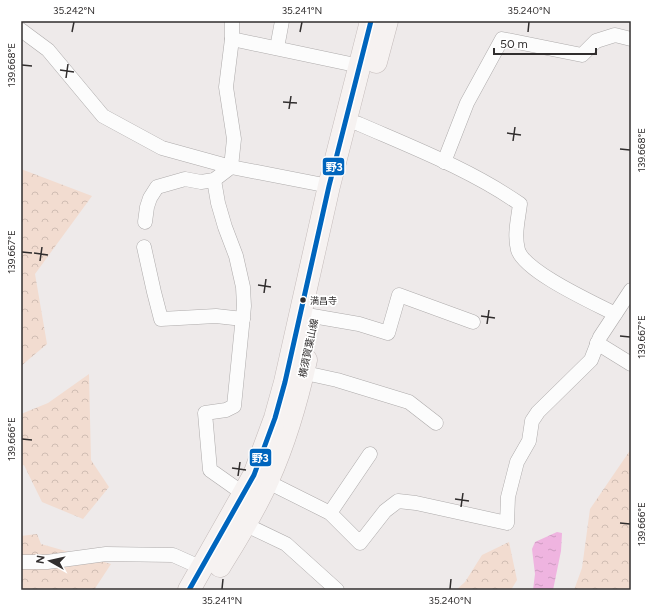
<svg xmlns="http://www.w3.org/2000/svg" width="652" height="611" font-family="Figtree,'Noto Sans JP',sans-serif">
<style>
.forest{fill:url(#forest-crowns)}
.water{fill:url(#water-ripples)}
.lines{fill:none;stroke-linecap:round;stroke-linejoin:round}
.minor-casing{stroke:#aeabab;stroke-width:15}
.primary-casing{stroke:#c4bbba;stroke-width:23}
.minor{stroke:#fcfcfc;stroke-width:14}
.primary{stroke:#f6f2f1;stroke-width:22}
.bus-1-casing{stroke:#fff;stroke-width:8}
.bus-1{stroke:#0065bd;stroke-width:5}
.ticks{fill:none;stroke:#312e2e;stroke-width:1.5}
.bus-dot{fill:#312e2e;stroke:#fff;stroke-width:1.5}
.labels{text-anchor:middle;stroke-width:3.5;stroke-linejoin:round;paint-order:stroke}
.bus-label{font-size:9px;fill:#312e2e;stroke:#fff;text-anchor:start}
.street-label{font-size:10px;fill:#312e2e;stroke:#fff}
.line-badge{stroke:#fff;stroke-width:1.5}
.badge-label{font-size:11px;text-anchor:middle;font-weight:bold;fill:#fff}
.neatline{fill:none;stroke:#312e2e;stroke-width:1.5}
.ticks-label{font-size:10px;text-anchor:middle;fill:#312e2e}
</style>
<defs>
<pattern id="forest-crowns" width="20" height="18" patternUnits="userSpaceOnUse"><rect width="20" height="18" fill="#f2dcd0"/><path d="M2 6a3 3 0 1 1 6 0M12 15a3 3 0 1 1 6 0" fill="none" stroke="#d0bdb3"/></pattern>
<pattern id="water-ripples" width="26" height="14" patternUnits="userSpaceOnUse"><rect width="26" height="14" fill="#efb4e0"/><path d="M2 4q2-2 4 0t4 0M15 11q2-2 4 0t4 0" fill="none" stroke="#cd9bc0"/></pattern>
</defs>
<rect width="100%" height="100%" fill="#eeeaea"/>
<g class="forest">
<path d="M21,169l71,27 -57,78 12,70 -26,22z"/>
<path d="M89,374l2,86 18,27 -26,32 -41,-17 -18,-37 -3,1v-52l27,-11z"/>
<path d="M631,449v141h-57l8,-22 8,-59z"/>
<path d="M37,534l4,10 70,20 -17,26h-73v-54z"/>
<path d="M509,542l8,38 -6,10h-55l9,-8 17,-27z"/>
</g>
<path class="water" d="M557,532l5,1 -1,18 -8,39h-20l2,-16 -3,-25 3,-7z"/>
<g class="lines">
<defs>
<g id="minor">
<path d="M232,21v18l128,27"/>
<path d="M21,30l27,20 55,66 59,32 69,19 98,19"/>
<path d="M277,48l5,-27"/>
<path d="M345,120l14,4c55,24 112,46 161,80 -2,16 -6,31 -2,46 7,22 76,53 97,64"/>
<path d="M444,162l23,-59 35,-64 80,16 14,-14 19,-6 16,4"/>
<path d="M214,180l4,23 7,24 11,29 7,31 1,19 -10,100 -8,4 -21,3 5,57 34,24"/>
<path d="M145,222l2,-15 3,-9 7,-11 28,-8 16,3 13,-2 17,-13 3,-28 -8,-52 6,-48"/>
<path d="M144,247l10,45 7,27 55,-3 27,3"/>
<path d="M301,314l58,10 29,9 11,-38 74,27"/>
<path d="M597,343l34,21"/>
<path d="M296,371l41,9 72,22 27,21"/>
<path d="M260,478l70,35 30,30 25,-32 13,-10 18,2 91,20 1,-26 9,-35 12,-21 3,-20 6,-9 53,-52 9,-23 31,-47"/>
<path d="M330,513l40,-59"/>
<path d="M238,521l48,23 51,46"/>
<path d="M21,562h26l59,-8 67,1 29,13"/>
</g>
<g id="primary">
<path d="M376,62l11,-41"/>
<path d="M220,566c17,-28 35,-56 48,-86 17,-38 29,-79 38,-120"/>
<path d="M189,590l65,-115 21,-57 10,-36 44,-196 42,-165"/>
</g>
</defs>
<use href="#minor" class="minor-casing"/>
<use href="#primary" class="primary-casing"/>
<use href="#minor" class="minor"/>
<use href="#primary" class="primary"/>
<defs>
<path id="bus-1" d="M189,590l65,-115 21,-57 10,-36 44,-196 42,-165"/>
</defs>
<use href="#bus-1" class="bus-1-casing"/>
<use href="#bus-1" class="bus-1"/>
</g>
<path class="ticks" d="M72,32l2,-10M300,32l2,-10M528,32l1,-10M22,65l10,1M60,70l14,2M66,78l2,-14M283,102l14,1M289,109l2,-13M507,133l14,2M513,141l2,-14M620,149l10,1M22,252l10,1M34,253l14,2M40,261l2,-14M258,285l13,2M264,293l2,-14M481,316l14,2M487,324l2,-14M620,336l10,1M22,439l10,1M232,468l14,2M238,476l2,-14M455,499l14,2M461,507l2,-14M620,523l10,1M222,589l1,-10M450,589l1,-10"/>
<circle class="bus-dot" cx="303" cy="300" r="3.5"/>
<g class="labels">
<g class="bus-label">
<text x="310" y="304">満昌寺</text>
</g>
<g class="street-label">
<text transform="translate(308 348) rotate(-78)" y="4">横須賀葉山線</text>
</g>
</g>
<g class="line-badge">
<rect x="322" y="157" width="23" height="19" rx="4" fill="#0065bd"/>
<rect x="249" y="448" width="23" height="19" rx="4" fill="#0065bd"/>
</g>
<g class="badge-label">
<text x="334" y="171">野3</text>
<text x="260" y="462">野3</text>
</g>
<rect width="652" height="611" fill="none" stroke="#ffffff" stroke-width="44"/>
<g transform="translate(50 561) rotate(278)" stroke="#ffffff" stroke-width="3" paint-order="stroke">
<path d="M0-3L7 15L0 10L-7 15Z" fill="#312e2e"/>
<text y="-6" font-size="11" font-weight="bold" text-anchor="middle" fill="#312e2e">N</text>
</g>
<path d="M494 48v6h102v-6" fill="none" stroke="#312e2e" stroke-width="2"/>
<text x="500" y="48" font-size="12" fill="#312e2e" stroke="#ffffff" stroke-width="3" paint-order="stroke">50 m</text>
<rect x="22" y="22" width="608" height="567" class="neatline"/>
<g class="ticks-label">
<text x="74" y="14">35.242°N</text>
<text x="302" y="14">35.241°N</text>
<text x="529" y="14">35.240°N</text>
<text transform="translate(11 65) rotate(-90)" y="4">139.668°E</text>
<text transform="translate(641 150) rotate(-90)" y="4">139.668°E</text>
<text transform="translate(11 252) rotate(-90)" y="4">139.667°E</text>
<text transform="translate(641 337) rotate(-90)" y="4">139.667°E</text>
<text transform="translate(11 439) rotate(-90)" y="4">139.666°E</text>
<text transform="translate(641 524) rotate(-90)" y="4">139.666°E</text>
<text x="222" y="604">35.241°N</text>
<text x="450" y="604">35.240°N</text>
</g>
</svg>
